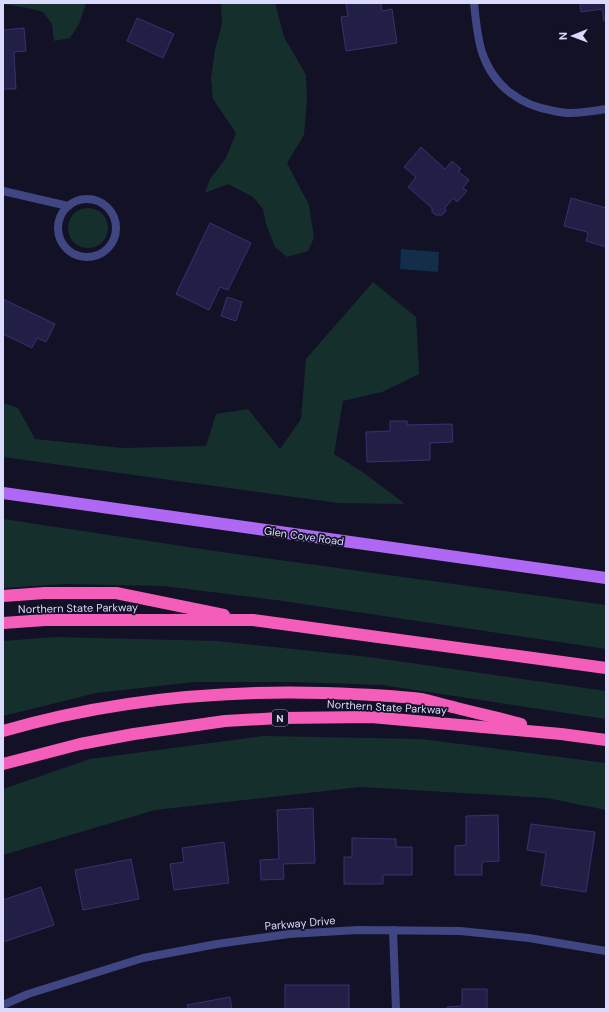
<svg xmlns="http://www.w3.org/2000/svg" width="609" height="1012" font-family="'DM Sans',sans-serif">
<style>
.green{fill:#15302c}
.water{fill:#122e4a}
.building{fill:#221f46;stroke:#373270}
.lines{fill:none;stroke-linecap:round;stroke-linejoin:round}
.street{stroke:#404682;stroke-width:8}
.primary{stroke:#ae68f4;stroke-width:12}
.highway{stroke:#f45db9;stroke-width:12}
.labels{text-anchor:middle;stroke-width:3.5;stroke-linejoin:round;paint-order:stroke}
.shield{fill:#121126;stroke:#9e9ebc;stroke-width:1}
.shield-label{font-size:10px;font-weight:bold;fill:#dadafc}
.street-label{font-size:11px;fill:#dadafc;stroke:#121126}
</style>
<rect width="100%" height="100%" fill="#121126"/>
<g class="green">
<path d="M3,3h83l-7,21 -9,14 -16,3 -2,-17 -9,-12 -15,-4 -25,-4z"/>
<path d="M221,3h54l9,34 22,38 1,25 -3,35 -17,28 22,42 5,33 -6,13 -21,6 -12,-10 -9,-23 -3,-15 -10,-12 -25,-13 -23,9 5,-14 16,-21 10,-25 -23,-34 -2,-21 4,-28 7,-26z"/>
<circle cx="88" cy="228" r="20"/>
<path d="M373,282l43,35 3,57 -37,18 -39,9 -9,53 30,19 41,31 -67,-1 -335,-46v-54l15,5 17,31 87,9 84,-2 10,-32 32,-5 32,40 21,-30 5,-60z"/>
<path d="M3,519l225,34 378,52v44l-330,-49 -113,-14 -98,-2 -62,4z"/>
<path d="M55,637l162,4 152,16 237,34v28l-224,-34 -90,-3h-97l-99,11 -93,23v-75z"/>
<path d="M263,736l159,3 184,24v47l-59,-12 -187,-11 -205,23 -152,45v-66l87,-30z"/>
</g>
<path class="water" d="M401,249l38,3 -1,20 -38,-3z"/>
<g class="building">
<path d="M346,3h35l1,8 10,-2 5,34 -51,8 -5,-34 7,-1z"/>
<path d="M580,3h26v17l-2,1 -2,-12 -21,3z"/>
<path d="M137,18l37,16 -11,24 -36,-17z"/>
<path d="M24,28l2,23 -12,1 2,37h-13v-59z"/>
<path d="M421,147l24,22 7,-8 9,8 -3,2 11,9 -6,8 4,3 -10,11 -4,-4 -8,10 1,3 -4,4h-6l-4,-3v-4l-24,-21 8,-10 -12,-10z"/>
<path d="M571,198l35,10v39l-20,-6 2,-7 -1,-2 -23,-6z"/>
<path d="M210,223l41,20 -23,47 -8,-3 -11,23 -33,-16z"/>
<path d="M227,297l15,5 -6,19 -15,-5z"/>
<path d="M3,299l52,25 -9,18 -9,-4 -5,10 -29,-14z"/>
<path d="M390,421h17v4l45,-1 1,18 -23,1v17l-63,2 -1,-30 24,-1z"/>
<path d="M313,808l2,55 -32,1 1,15 -23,1 -1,-20 19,-1 -2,-49z"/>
<path d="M498,815l1,46 -17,1v13h-27v-29l11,-1v-29z"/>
<path d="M531,824l64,8 -9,60 -45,-7 5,-32 -19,-3z"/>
<path d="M352,838l44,1v8h16v28h-29v9h-39v-27h8z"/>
<path d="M224,842l5,41 -55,7 -4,-26 14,-2 -2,-14z"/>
<path d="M131,859l8,40 -56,11 -8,-40z"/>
<path d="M41,887l13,38 -51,17v-42z"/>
<rect x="285" y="985" width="64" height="24"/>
<path d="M462,989h25v20h-40v-2l15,-1z"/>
<path d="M230,997l2,12h-44l-1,-4z"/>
</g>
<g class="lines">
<g class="street">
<path d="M474,3c2,17 3,36 9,52 11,31 38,51 71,56 5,1 10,2 15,2 12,0 25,-2 37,-4"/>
<path d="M3,191l65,15"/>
<circle cx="87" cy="228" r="29"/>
<path d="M393,930l3,79"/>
<path d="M3,1005l25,-11 115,-36 74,-14 72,-10 69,-4 102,1 69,7 77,13"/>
</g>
<path class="primary" d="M3,493l603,85"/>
<g class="highway">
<path d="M3,596l42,-3h71l108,22"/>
<path d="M3,623l42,-3h208l353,48"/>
<path d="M3,731c103,-30 214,-41 321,-38 32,1 65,2 97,6 11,2 22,6 32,8 23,6 46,11 68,17"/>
<path d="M3,764l77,-20 54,-10 91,-13 54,-3 92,-1 190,17 45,6"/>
</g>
</g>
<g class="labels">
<rect class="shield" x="272" y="710" width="16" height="16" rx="3"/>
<g class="shield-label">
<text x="280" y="722">N</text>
</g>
<g class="street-label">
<text transform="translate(304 536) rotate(8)" y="4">Glen Cove Road</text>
<text transform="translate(78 608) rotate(-1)" y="4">Northern State Parkway</text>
<text transform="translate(387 707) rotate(3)" y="4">Northern State Parkway</text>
<text transform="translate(300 923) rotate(-5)" y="4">Parkway Drive</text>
</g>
</g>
<rect width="609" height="1012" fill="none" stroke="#dadafc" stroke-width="8"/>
<g transform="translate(573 36) rotate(269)" stroke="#121126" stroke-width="3" paint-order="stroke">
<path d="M0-3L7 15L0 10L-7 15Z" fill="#dadafc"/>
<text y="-6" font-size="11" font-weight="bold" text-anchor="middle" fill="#dadafc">N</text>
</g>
</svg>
